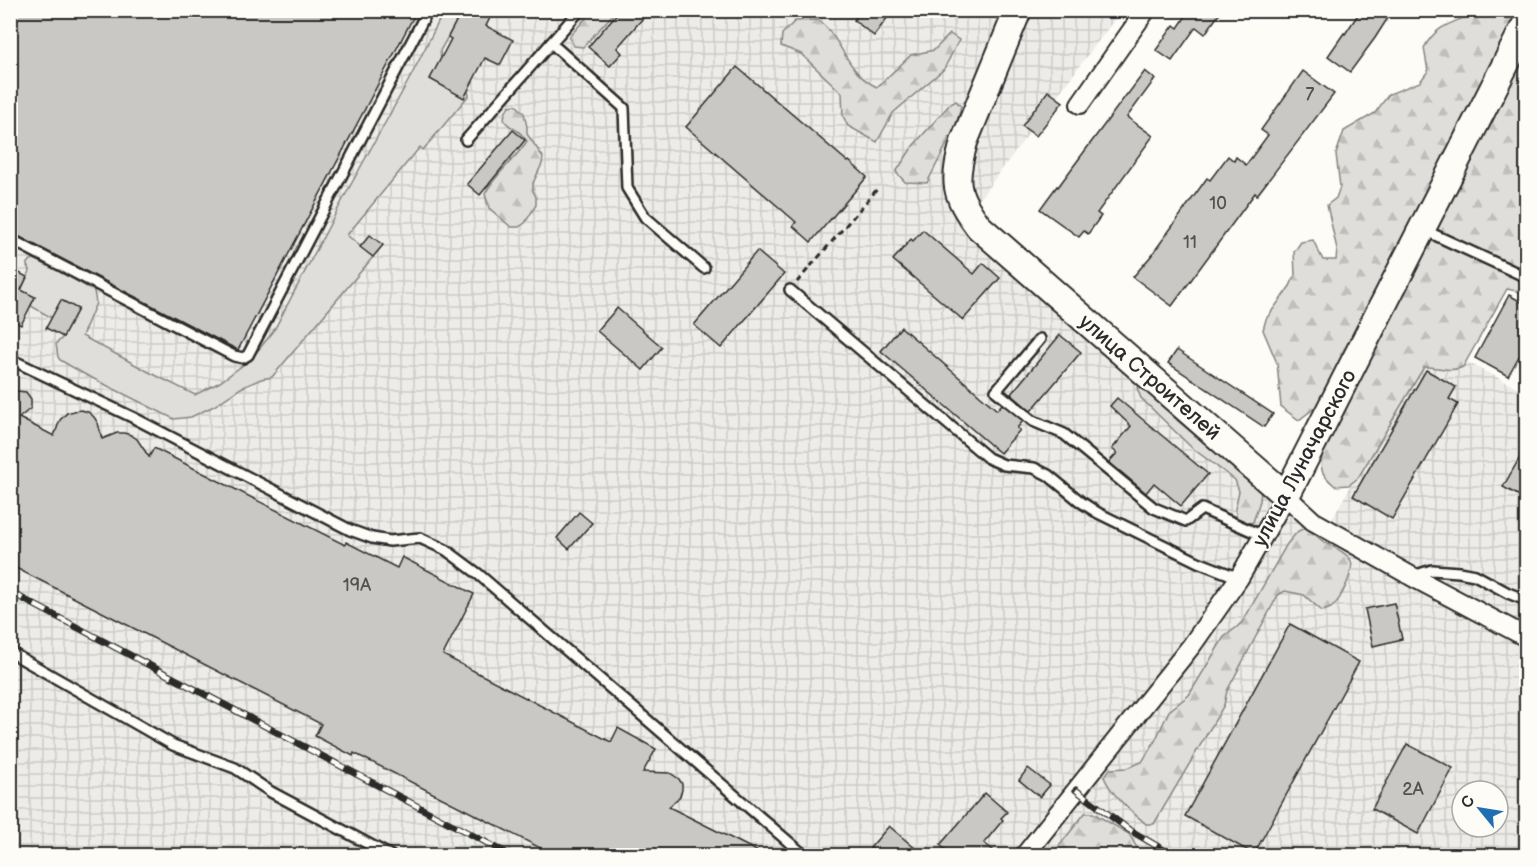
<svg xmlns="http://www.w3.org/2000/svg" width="1537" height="866" font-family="'Balsamiq Sans',sans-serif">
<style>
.industrial{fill:url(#industrial-grid);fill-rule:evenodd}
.grass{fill:#dfdeda;stroke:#858482;stroke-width:1.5}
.forest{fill:url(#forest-firs);stroke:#858482;stroke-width:1.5}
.building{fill:#c9c8c4;stroke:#2b2b2b;stroke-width:1.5}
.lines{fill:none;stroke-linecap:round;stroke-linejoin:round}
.lane-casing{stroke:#2b2b2b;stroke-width:14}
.street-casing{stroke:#2b2b2b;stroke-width:22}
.secondary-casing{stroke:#2b2b2b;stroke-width:30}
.path{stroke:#2b2b2b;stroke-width:3;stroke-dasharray:6 4.5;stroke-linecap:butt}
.lane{stroke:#fdfcf7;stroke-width:9}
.street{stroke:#fdfcf7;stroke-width:18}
.secondary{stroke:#fdfcf7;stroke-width:26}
.rail-casing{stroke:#2b2b2b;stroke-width:7}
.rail{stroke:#fdfcf7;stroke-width:4.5;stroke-dasharray:14;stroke-linecap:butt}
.labels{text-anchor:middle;stroke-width:4.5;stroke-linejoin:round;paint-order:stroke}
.number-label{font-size:18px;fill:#525251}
.street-label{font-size:21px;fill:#2b2b2b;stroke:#fdfcf7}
</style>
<defs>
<pattern id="industrial-grid" width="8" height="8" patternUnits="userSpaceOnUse" patternTransform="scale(1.5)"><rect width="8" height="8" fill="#edece8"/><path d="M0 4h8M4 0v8" fill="none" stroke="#cbcbc7"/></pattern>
<pattern id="forest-firs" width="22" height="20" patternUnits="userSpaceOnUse" patternTransform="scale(1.5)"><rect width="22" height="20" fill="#dfdeda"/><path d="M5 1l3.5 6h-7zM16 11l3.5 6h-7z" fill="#c0bfbb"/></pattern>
</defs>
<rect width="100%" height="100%" fill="#fdfcf7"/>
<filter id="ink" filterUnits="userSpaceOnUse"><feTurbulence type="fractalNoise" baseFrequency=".0167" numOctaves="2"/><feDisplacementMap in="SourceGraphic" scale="12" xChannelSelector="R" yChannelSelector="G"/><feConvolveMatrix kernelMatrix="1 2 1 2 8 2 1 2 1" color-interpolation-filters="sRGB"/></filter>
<g filter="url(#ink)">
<path class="industrial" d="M10,11h1111l-155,206 289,252 75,54 99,-180 97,49v463h-1515zM1462,791h36v36h-36z"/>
<path class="grass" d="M444,11h18l-22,40 1,9 -11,19 34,18 4,-6 1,4 -46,55 -3,-3 -73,88 26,22 -101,120 -11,2 -20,9 -27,18 -23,11 -17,2 -90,-45 -24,-14 -2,-3 -2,-13 7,-7 15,-28 -26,9 -21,-12 4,-9 -14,-7 9,-19 -3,-5v-3l6,-4 12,4 49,28 2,12 -14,33 67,36 46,23 25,-13 31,-23 22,-27 76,-144 62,-112z"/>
<g class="forest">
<path d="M593,10l23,1 -33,36 -9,-1 -5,-9z"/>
<path d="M1475,10l42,1 -200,395 -18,14 -18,-13 -4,-44 -14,-33 3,-11 24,-33 5,-11 -1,-23 7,-10 12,-2 10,20h13l1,-11 -10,-44 9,-7 4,-11 -4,-33 8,-23 31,-18 14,-19 31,-12 8,-11 -4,-23c12,-22 25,-24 47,-33z"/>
<path d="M818,20c25,18 27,53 59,67l34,-32 23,-5 16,-16 9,6 -15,29 -51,44 -16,29 -29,-16 -5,-10 -1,-23 -41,-39 -20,-8 1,-12 13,-13z"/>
<path d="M1526,48v245l-19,-4 -44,78c-12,6 -26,-1 -39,0l-66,111 -9,7 -14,1c-14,-12 -16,-16 -12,-35z"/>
<path d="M956,101l5,5 -5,20 -29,57 -22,-1 -9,-10 17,-26 36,-41z"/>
<path d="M516,105l8,8 3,14v7l16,23 -1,7 -9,19v8l3,6v8l-11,18 -6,4h-8l-22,-19 -4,-14c10,-20 30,-34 42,-53 -3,-4 -7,-9 -11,-11 -12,-8 -16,-9 -7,-24z"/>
<path d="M1143,384l5,4 30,33 83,69 -1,11 -7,21 -5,2 -11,-3 -2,-12 4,-18 -4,-11 -43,-32 -51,-50 -4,-10z"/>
<path d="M1305,528c8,3 12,9 19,14 8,5 23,10 27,19 4,8 -10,38 -17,44 -3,4 -7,5 -12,6l-18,-16 -19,-4 -7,4 -51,96 -3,14 -70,119h-8c-15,-13 -34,-28 -42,-47l6,-8 17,-1 15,-6 13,-21 14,-30 20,-16 35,-58 13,-10 6,-6 44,-77 11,-13z"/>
<path d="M1085,813h8l36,21 12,21h-89z"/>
</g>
<g class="building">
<path d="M20,10h397l-179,340 -228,-118v-204z"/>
<path d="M462,10h32l-8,16 27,14 -13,25 -15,-7 -21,40 -34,-19 21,-40 -3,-2z"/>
<path d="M620,10h30l-33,38 5,5 -12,13 -22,-19z"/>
<path d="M861,10h32l-19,26 -20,-16z"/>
<path d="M1190,10h32l-17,24 -9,-7 -24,34 -16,-11 18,-25 4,3z"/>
<path d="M1361,10h32l-18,28 -25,34 -22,-16 16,-23 1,1z"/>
<path d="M737,67l111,95 1,-1 18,16 -56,65 -18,-16 3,-4 -110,-95z"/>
<path d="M1145,71l10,8 -28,38 26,19 -56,77 4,3 -13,18 -4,-3 -5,6 -39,-28 17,-23 1,1 69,-93h1z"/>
<path d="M1303,71l31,23 -77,101 -2,-2 -83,113 -39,-29 18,-21 56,-78 3,2 18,-24 6,5 2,-4 10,8 22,-30 -7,-5z"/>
<path d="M1048,91l15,11 -27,34 -14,-10z"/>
<path d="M513,130l12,10 -45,55 -13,-11z"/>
<path d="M923,230l51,44 9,-11 17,15 -37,42 -70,-60 18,-21 2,2z"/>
<path d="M370,235l13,10 -10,12 -13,-10z"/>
<path d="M757,251l27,23 -63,74 -27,-23z"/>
<path d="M10,268l17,9 -6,13 14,7 -14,28 -11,-6z"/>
<path d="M1509,295l18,10v37l-19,34 -33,-18z"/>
<path d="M61,300l17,9 -15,28 -17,-9z"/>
<path d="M617,308l45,39 -19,23 -46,-39z"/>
<path d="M901,327l96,83 5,-6 21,17 -6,7 3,2 -20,23 -119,-102z"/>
<path d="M1060,335l21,17 -50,59 -20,-17z"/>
<path d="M1177,350l96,64 -9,13 -96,-64z"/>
<path d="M1426,370l30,17 -7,12 9,5 -66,115 -39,-23z"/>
<path d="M17,391l9,1 5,7v9l-12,10 35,18 6,-16 7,-7 7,-2 7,-1 7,2 6,5 4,6 4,16 15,-6h7l7,2 6,4 12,18 5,-9 191,97 1,-3 51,26 5,-11 72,37 -31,61 168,87 7,-14 38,21 -13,23 27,1 9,6 3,5v6l-2,6 -11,11 96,48h-211l-200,-102 -1,3 -38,-20 6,-12 -311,-159v-169z"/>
<path d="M1117,398l91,76 -27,32 -27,-23 -8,10 -37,-31 8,-9 -5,-4 19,-23 -21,-20z"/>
<path d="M1527,445v55l-24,-13z"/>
<path d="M579,512l13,11 -23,26 -12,-11z"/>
<path d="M1394,603l8,36 -29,7 -8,-37z"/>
<path d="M1290,624l69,38 -105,192 -69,-38z"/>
<path d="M1407,744l46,24 -35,66 -46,-25z"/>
<path d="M1028,768l22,17 -10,12 -21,-17z"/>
<path d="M985,793l22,19 -6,6 2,2 -19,23 15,12h-47l-12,-10z"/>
<path d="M889,826l34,29h-44l-9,-7z"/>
</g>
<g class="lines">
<defs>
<g id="lane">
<path d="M551,43l73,65 3,80 18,29 59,51"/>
<path d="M466,140l114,-130"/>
<path d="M1424,230l102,47"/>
<path d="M10,239l224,117 9,2 5,-3 180,-345"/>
<path d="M790,290l198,168 16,7 30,3 14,7 33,27 17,11 100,49 41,16"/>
<path d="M1040,339l-44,52 37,30 31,13 90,74 32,13 16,-12 61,27"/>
<path d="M10,359l122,58 218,113 22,8 18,3 30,-3 26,12 31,23 328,283"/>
<path d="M1413,576l19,-6 27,2 16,3 33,18 18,7"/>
<path d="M10,652l163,93 62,23 36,24 120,64"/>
</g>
<g id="street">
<path d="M1080,104l66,-94"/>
<path d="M1024,856l168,-211 47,-67 47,-82 27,25 98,55 115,61"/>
</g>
<path id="secondary" d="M1018,10l-54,132c-11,40 -10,52 15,85l307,269 240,-472"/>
</defs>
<use href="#lane" class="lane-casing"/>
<use href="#street" class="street-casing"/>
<use href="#secondary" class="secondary-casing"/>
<path class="path" d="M797,282l82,-95"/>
<use href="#lane" class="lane"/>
<use href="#street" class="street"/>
<use href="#secondary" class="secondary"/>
<defs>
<g id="rail">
<path d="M10,592l502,264"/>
<path d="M1076,790l52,39 46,27"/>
</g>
</defs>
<use href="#rail" class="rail-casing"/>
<use href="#rail" class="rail"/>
</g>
</g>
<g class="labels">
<g class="number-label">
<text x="1310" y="100">7</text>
<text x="1218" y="209">10</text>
<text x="1190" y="248">11</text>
<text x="357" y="591">19А</text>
<text x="1413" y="795">2А</text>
</g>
<g class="street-label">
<text transform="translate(1150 377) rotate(41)" y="7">улица Строителей</text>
<text transform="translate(1304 458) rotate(-62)" y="7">улица Луначарского</text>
</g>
</g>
<rect width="1537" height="866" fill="none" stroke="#fdfcf7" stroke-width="36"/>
<rect x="18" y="18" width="1501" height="830" fill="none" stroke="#2b2b2b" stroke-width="2" filter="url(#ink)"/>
<g transform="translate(1480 809) rotate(300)"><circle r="28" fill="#fdfcf7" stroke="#a9a8a5" stroke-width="1.5"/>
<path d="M0-4.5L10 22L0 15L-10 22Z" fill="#1f6fb2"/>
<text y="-9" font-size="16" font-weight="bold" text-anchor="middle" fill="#2b2b2b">С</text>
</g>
</svg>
